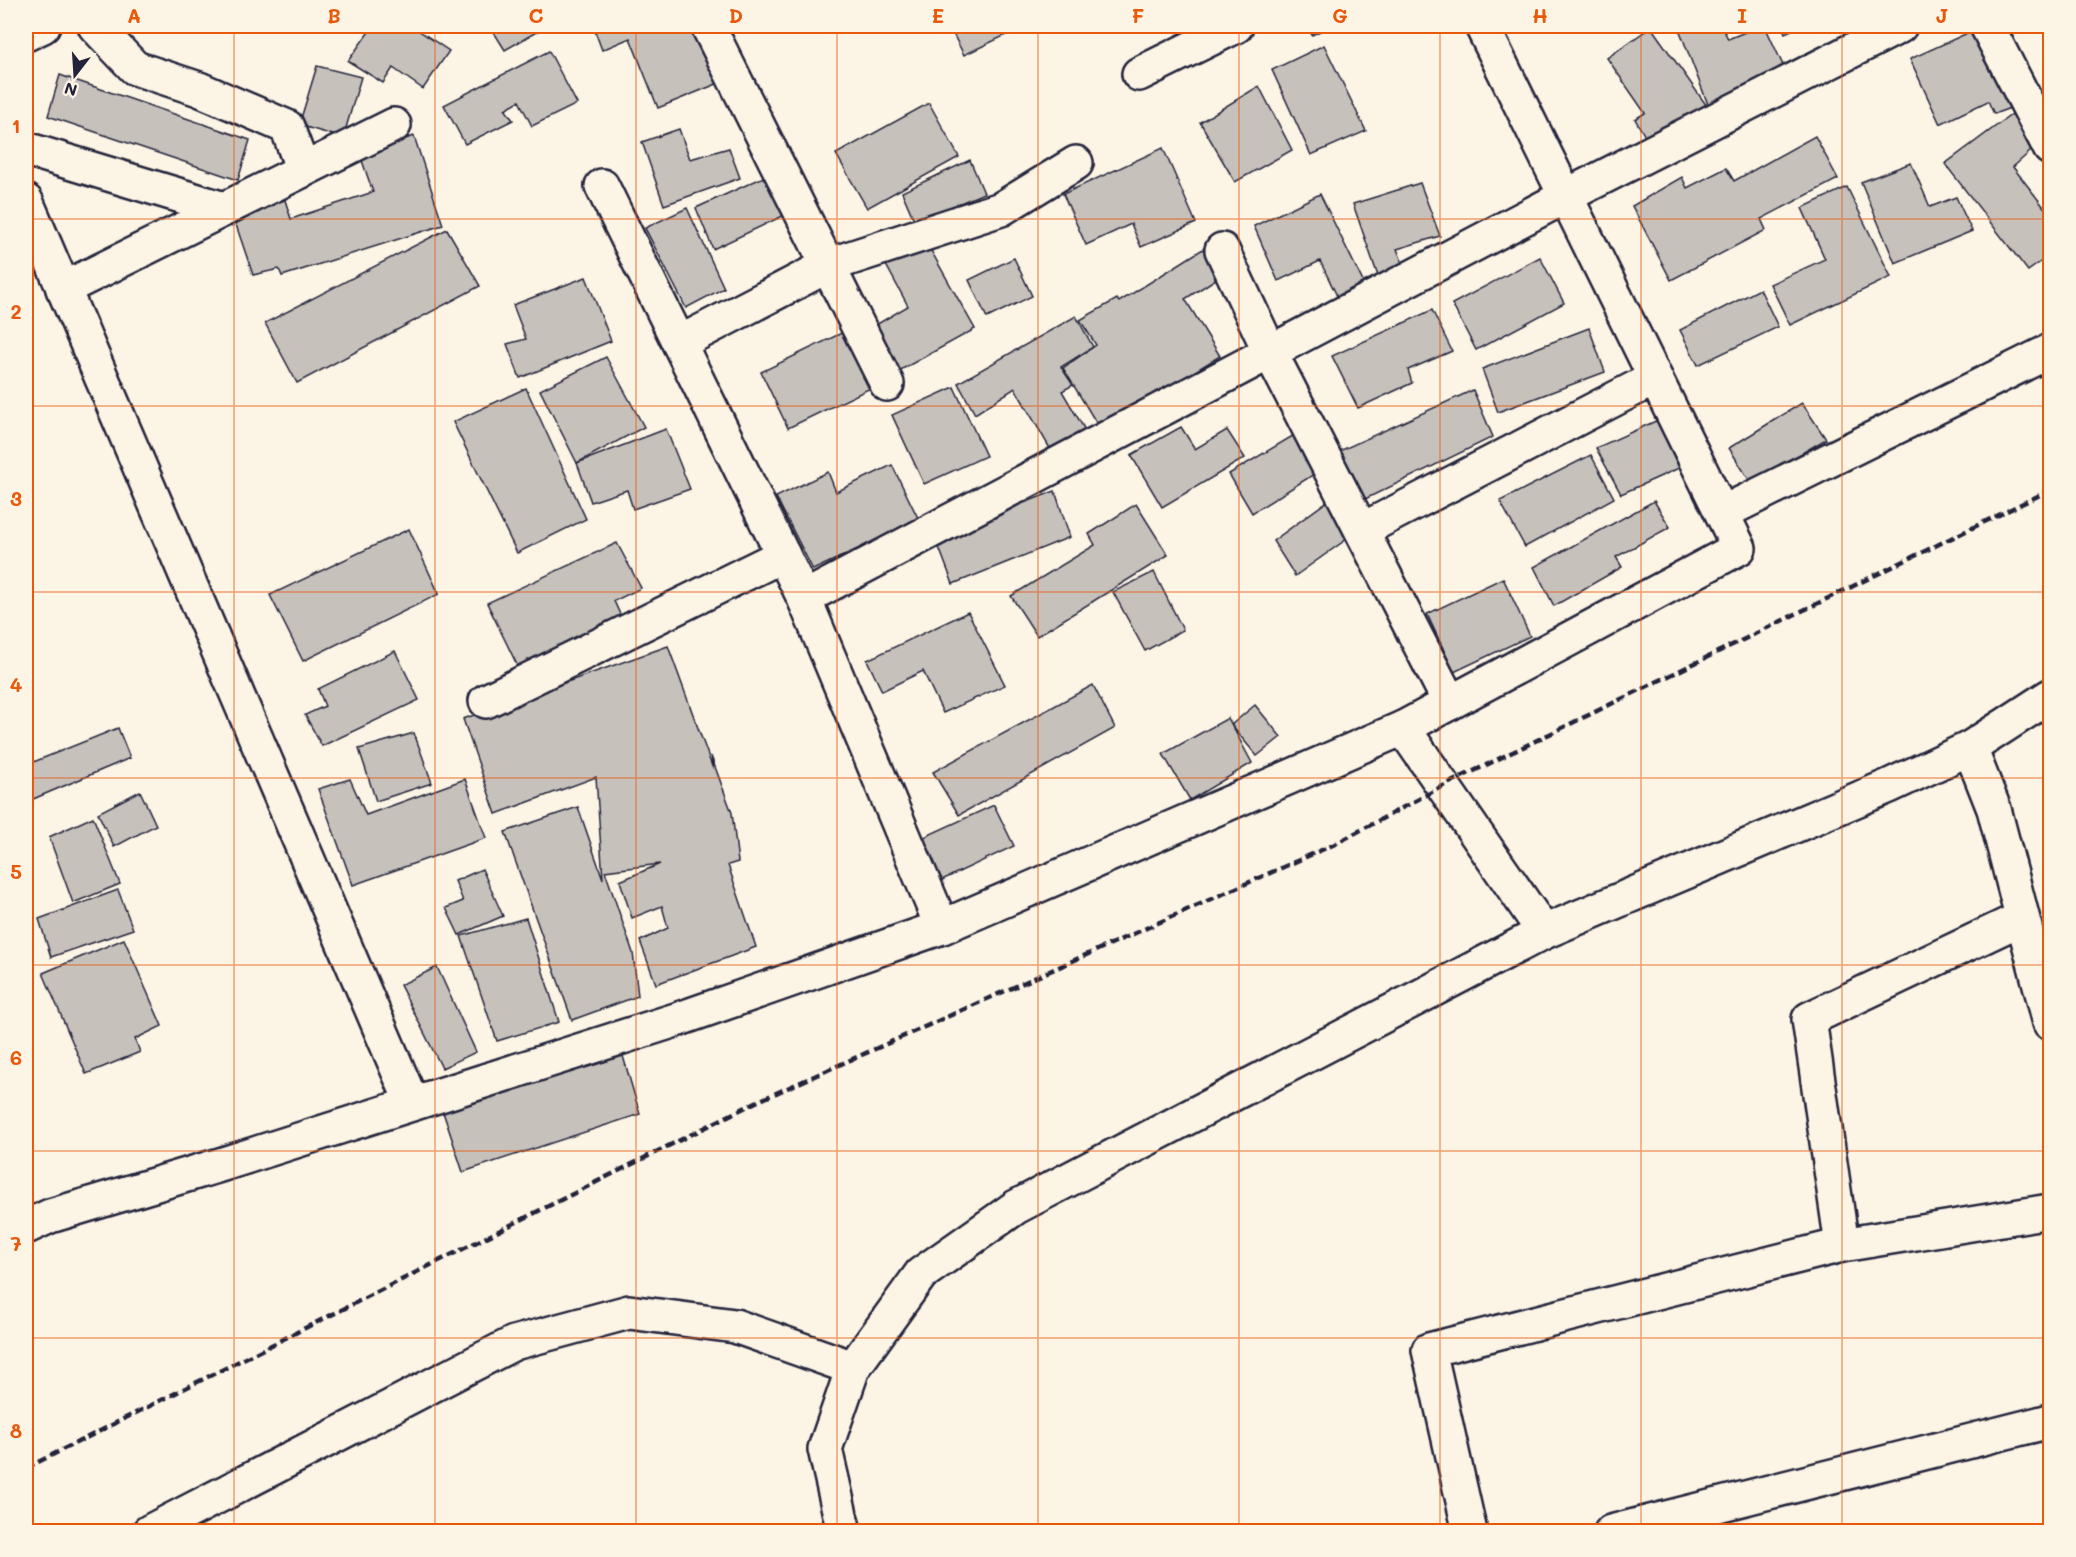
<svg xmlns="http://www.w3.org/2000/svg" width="2076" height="1557" font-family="Mali,sans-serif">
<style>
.building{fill:#c6c1bb;stroke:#22223b;stroke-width:1.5}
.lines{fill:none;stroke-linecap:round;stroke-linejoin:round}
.minor-casing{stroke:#22223b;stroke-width:38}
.minor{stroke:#fcf5e5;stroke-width:33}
.rail{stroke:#22223b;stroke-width:4.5;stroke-dasharray:9 4.5;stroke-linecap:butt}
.grid{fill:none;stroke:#e8590c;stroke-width:1.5;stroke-opacity:0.55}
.neatline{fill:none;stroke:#e8590c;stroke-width:2}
.grid-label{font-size:20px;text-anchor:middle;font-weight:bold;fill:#e8590c}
</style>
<rect width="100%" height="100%" fill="#fcf5e5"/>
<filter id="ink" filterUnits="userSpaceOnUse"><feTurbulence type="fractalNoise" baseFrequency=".0167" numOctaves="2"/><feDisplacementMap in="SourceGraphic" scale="12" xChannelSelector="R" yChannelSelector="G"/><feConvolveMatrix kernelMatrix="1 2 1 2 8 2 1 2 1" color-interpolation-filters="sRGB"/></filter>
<g filter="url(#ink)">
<g class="building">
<path d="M373,26h39l37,25 -26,38 -30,-21 -10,15 -35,-22z"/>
<path d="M490,26h57l-42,24z"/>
<path d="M593,26h101l25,57 -61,25 -28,-70 -28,12z"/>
<path d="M949,26h76l-61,29z"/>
<path d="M1307,26h23l-18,9z"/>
<path d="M1678,26h44l6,13 32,-13h5l22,48 -78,33z"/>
<path d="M1782,26h18l-15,7z"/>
<path d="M1847,26h45l-36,17z"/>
<path d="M1651,27l56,79 -57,39 -15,-26 10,-6 -38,-55z"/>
<path d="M1972,31l38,77 -16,6 -6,-13 -48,23 -30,-65z"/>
<path d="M1324,45l42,86 -55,24 -39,-85z"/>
<path d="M549,51l28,53 -45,22 -13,-25 -14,8 8,11 -48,24 -21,-39z"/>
<path d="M317,66l44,11 -18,61 -44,-13z"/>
<path d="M60,75l190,65 -12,40 -190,-64z"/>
<path d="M1259,86l33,64 -57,32 -35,-60z"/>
<path d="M929,103l30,54 -92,51 -31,-54z"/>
<path d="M2015,112l25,31 -27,24 37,48v40l-22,16 -83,-107z"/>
<path d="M679,129l11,30 39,-11 11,30 -76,27 -22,-63z"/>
<path d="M414,136l29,89 -161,51 -3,-7 -26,6 -20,-59 52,-16 6,19 82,-27 -13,-37z"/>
<path d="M1815,136l23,43 -77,40 5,11 -95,50 -39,-74 50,-29 5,11 39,-20 8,13z"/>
<path d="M1163,148l33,75 -55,24 -10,-23 -45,21 -23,-51z"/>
<path d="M970,160l14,33 -69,29 -13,-30z"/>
<path d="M1911,163l19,44 26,-10 16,34 -77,32 -34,-81z"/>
<path d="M768,175l17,40 -72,34 -17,-41z"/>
<path d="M1420,183l20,53 -43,13 7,17 -26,10 -25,-72z"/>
<path d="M1847,187l44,90 -101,48 -20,-41 55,-25 -23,-51z"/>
<path d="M1320,194l47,96 -27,12 -20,-41 -42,20 -24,-55z"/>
<path d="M687,208l37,80 -38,20 -41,-80z"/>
<path d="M447,229l33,57 -183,97 -32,-60z"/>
<path d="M925,240l50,89 -78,43 -28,-43 39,-23 -23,-43z"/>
<path d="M1206,247l19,26 -40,26 35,57 -120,73 -37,-61 33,-23 -16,-25 37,-21 2,3z"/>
<path d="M1540,257l24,46 -88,47 -24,-46z"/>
<path d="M1014,258l18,38 -45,22 -18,-38z"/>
<path d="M586,277l25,64 -91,37 -13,-34 19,-5 -13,-34z"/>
<path d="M1760,289l18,38 -80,38 -18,-35z"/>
<path d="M1432,310l20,41 -44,19 4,13 -54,25 -26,-52z"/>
<path d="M1076,316l17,31 -32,20 12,18 -11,6 23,39 -33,22 -37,-64 -40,26 -17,-31z"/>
<path d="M854,327l27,56 -93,45 -27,-56z"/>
<path d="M1589,328l16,44 -107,40 -16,-43z"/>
<path d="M606,357l38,70 -67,36 -37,-73z"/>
<path d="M954,387l32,69 -62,28 -32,-69z"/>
<path d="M526,388l60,131 -69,34 -64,-131z"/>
<path d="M1473,390l20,47 -134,65 -24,-49z"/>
<path d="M1802,403l24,36 -75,44 -22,-35z"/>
<path d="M1658,420l21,48 -58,26 -25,-46z"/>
<path d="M1181,427l14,22 32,-19 18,28 -83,49 -31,-52z"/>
<path d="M666,429l24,60 -57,20 -6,-19 -36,12 -14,-39z"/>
<path d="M1301,431l23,37 -72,45 -23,-39z"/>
<path d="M1591,455l23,43 -89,49 -25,-46z"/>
<path d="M892,465l27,55 -106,50 -37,-73 52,-25 8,20z"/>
<path d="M1055,491l15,46 -117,47 -18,-47z"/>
<path d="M1333,497l25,34 -63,45 -22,-35z"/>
<path d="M1654,501l16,26 -54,30 6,10 -68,39 -20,-39z"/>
<path d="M1136,504l32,51 -131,81 -26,-40 84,-51 -6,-11z"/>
<path d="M409,529l30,65 -136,67 -33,-66z"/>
<path d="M617,543l24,45 -27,13 9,20 -104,48 -32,-66z"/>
<path d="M1154,572l29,58 -38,21 -32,-59z"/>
<path d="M1503,578l27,58 -76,36 -27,-58z"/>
<path d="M968,612l37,73 -62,28 -20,-42 -41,20 -15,-31z"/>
<path d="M668,646l45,123 -2,-13 21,57 6,49 -10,3 28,82 -100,37 -16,-43 28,-13 -6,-22 -30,12 -12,-37 40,-17 -55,7 28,82 5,43 -66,24 -67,-188 73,-25 25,72 -7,-102 -100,37 -33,-95z"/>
<path d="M395,651l24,49 -97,46 -17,-31 20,-9 -7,-17z"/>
<path d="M1093,685l22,43 -156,87 -26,-43z"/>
<path d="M1255,705l26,32 -24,19 -26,-31z"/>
<path d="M1228,718l24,45 -62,37 -27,-46z"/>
<path d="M118,728l12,30 -104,44v-37z"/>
<path d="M414,733l18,50 -56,18 -17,-52z"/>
<path d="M350,779l16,36 99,-36 21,59 -133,47 -35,-96z"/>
<path d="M140,791l16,34 -42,22 -16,-34z"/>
<path d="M994,805l20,41 -72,34 -20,-42z"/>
<path d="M93,817l27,67 -47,19 -24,-66z"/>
<path d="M482,869l21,47 -44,19 -13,-27 17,-7 -8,-20z"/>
<path d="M118,890l15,39 -82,28 -12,-38z"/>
<path d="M526,918l33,104 -62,19 -36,-105z"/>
<path d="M124,939l38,87 -27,13 5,13 -54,22 -43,-101z"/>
<path d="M437,967l39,85 -34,16 -42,-83z"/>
<path d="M623,1056l17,58 -177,58 -20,-60z"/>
</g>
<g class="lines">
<defs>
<g id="minor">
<path d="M95,26l40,42 64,21 88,38 16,43"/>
<path d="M708,26l179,358"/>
<path d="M1987,26l63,122"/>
<path d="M26,34l17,-8"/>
<path d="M1139,74l97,-48"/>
<path d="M26,149l198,60"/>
<path d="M602,186l202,412 138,329"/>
<path d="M26,201l386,902"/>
<path d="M1222,250l48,102 180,351"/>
<path d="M63,289l331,-164"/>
<path d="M679,343l150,-78 172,-56 75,-46"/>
<path d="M1722,513l328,-162"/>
<path d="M1362,530l293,-152"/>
<path d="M804,598l762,-402 334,-170"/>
<path d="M486,701l297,-146"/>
<path d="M1403,728l141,204"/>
<path d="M1970,748l24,61 56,214"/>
<path d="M26,1227l24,-11 170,-51 459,-146 263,-92 461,-199 336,-180 -257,-522"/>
<path d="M1842,1245l-33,-226 213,-101"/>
<path d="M149,1532l365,-189 115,-31 106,14 118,42"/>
<path d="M844,1532l-19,-83 28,-81 68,-94 95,-67 528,-275 345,-146 81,-38 80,-52"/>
<path d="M1470,1532l-41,-182 413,-105 208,-34"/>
<path d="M1611,1532l439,-111"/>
</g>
</defs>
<use href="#minor" class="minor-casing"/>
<use href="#minor" class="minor"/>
<path class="rail" d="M26,1468l730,-366 579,-258 108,-58 607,-296"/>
</g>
</g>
<path class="grid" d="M234,26v1506M435,26v1506M636,26v1506M837,26v1506M1038,26v1506M1239,26v1506M1440,26v1506M1641,26v1506M1842,26v1506M26,219h2024M26,406h2024M26,592h2024M26,778h2024M26,965h2024M26,1151h2024M26,1338h2024"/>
<rect width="2076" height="1557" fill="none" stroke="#fcf5e5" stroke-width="66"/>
<g transform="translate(75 75) rotate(197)" stroke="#fcf5e5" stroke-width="4.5" paint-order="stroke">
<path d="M0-4.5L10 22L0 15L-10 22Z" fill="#22223b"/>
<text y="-9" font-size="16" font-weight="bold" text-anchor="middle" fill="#22223b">N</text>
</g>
<rect x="33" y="33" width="2010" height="1491" class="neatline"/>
<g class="grid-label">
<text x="134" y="23">A</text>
<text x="334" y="23">B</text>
<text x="536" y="23">C</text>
<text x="736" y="23">D</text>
<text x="938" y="23">E</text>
<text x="1138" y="23">F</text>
<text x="1340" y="23">G</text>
<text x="1540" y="23">H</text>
<text x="1742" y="23">I</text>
<text x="1942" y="23">J</text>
<text x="16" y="133">1</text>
<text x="16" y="319">2</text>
<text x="16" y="506">3</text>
<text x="16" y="692">4</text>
<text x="16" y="879">5</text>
<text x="16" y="1065">6</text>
<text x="16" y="1251">7</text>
<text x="16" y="1438">8</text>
</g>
</svg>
